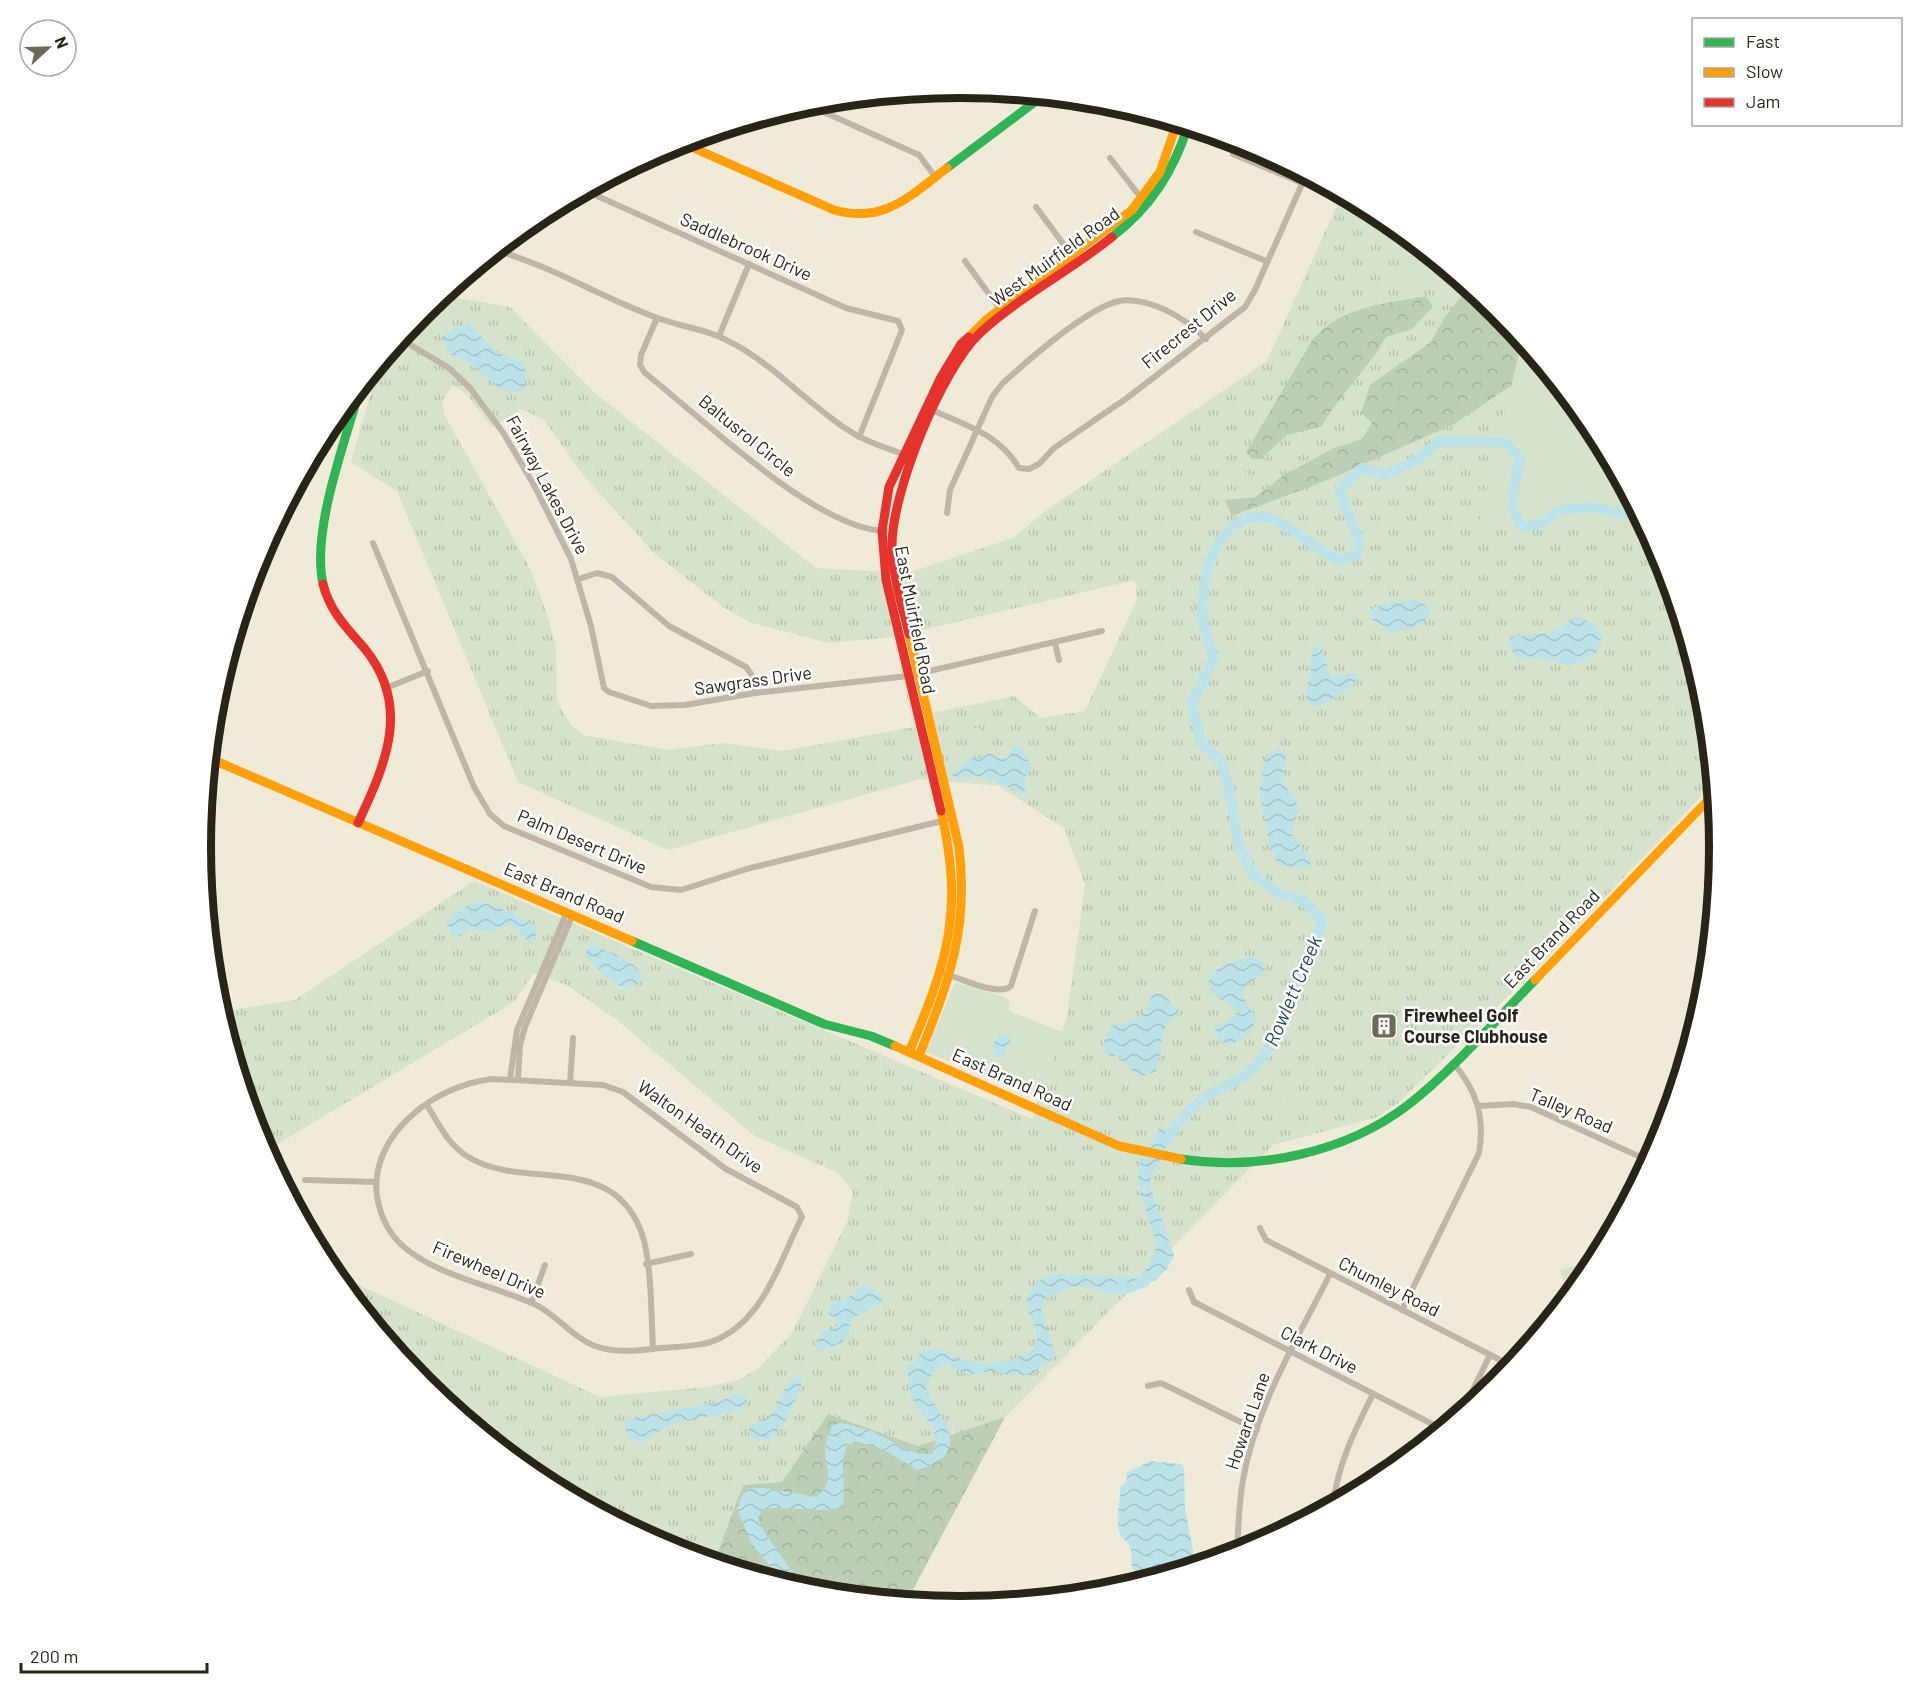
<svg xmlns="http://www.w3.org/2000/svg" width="1920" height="1693" font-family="Barlow,sans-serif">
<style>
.grass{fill:url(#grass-tufts);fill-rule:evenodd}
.forest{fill:url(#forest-crowns)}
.park{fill:#d5e2cc}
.water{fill:url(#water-waves)}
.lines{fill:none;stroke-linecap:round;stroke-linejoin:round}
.river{stroke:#bde3ea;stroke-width:10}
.street{stroke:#bfb6a9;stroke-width:6}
.fast{stroke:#30b455;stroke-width:9}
.slow{stroke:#ff9f0a;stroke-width:9}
.jam{stroke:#e5322d;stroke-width:9}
.labels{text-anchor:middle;stroke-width:5;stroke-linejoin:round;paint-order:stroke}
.street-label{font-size:18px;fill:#282518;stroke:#fff}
.poi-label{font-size:18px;font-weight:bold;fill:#282518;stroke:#fff;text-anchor:start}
.water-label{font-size:20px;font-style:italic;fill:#1d4d5a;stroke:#fff}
.rim{fill:none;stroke:#282518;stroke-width:8}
</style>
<defs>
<pattern id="grass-tufts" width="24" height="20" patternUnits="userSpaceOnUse" patternTransform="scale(1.5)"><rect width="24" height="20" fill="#d5e2cc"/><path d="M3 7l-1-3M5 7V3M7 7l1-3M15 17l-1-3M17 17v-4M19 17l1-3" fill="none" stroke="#b7c2ae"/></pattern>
<pattern id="forest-crowns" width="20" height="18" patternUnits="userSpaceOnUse" patternTransform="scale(1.5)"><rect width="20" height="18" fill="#bccfb4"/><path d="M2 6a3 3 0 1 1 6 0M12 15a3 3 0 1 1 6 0" fill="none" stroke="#a2b29a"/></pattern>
<pattern id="water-waves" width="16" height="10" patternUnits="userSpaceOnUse" patternTransform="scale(1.5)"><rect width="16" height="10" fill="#bde3ea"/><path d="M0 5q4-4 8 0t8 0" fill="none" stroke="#a2c3c8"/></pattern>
</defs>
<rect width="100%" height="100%" fill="#efebd8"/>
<path class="grass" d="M1342,194l40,21 115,95 95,115 70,131 43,143 8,85 -168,176 -147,143 -20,14 -105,28 -268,272 -87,29 -90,-32 -46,68 -39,3 -29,77 -45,-14 -131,-70 -115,-95 -92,-111 269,125 107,-10 31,-7 20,-11 34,-36 55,-111 6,-30 -15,-19 -83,-37 -138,-116 -50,-35 -34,-12 -19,29 -248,149 -8,-14 -38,-125 75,-12 179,-119 558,238 35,-103 18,-131 -21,-57 -65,-42 -78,-7 -253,71 -150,-68 -121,-291 -46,-29 29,-101 43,-52 18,-14 69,12 86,87 220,174 92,5 105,-35 34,-28 220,-149zM453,385l14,10 25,32 30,-18 22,11 39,55 70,77 70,55 29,16 77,20 64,-6 21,90 -131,24 -61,-8 -54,7 -85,-15 -13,-11 -13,-23 -1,-55 -11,-38 -16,-41 -85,-153 -2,-13zM1135,580l2,19 -52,112 -44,7 -27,-22 -82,17 -18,-81z"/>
<g class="forest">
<path d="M1469,287l28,23 45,55 -88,59 -124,55 -98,37 -7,-16 30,-3 31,-23 48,-26 27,-8 11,-17 -11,-10 9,-28 61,-43 13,-24z"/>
<path d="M1426,296l7,11 -21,22 -26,8c-18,32 -46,57 -65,90l-34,8 -26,24h-9l-6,-7 67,-113c29,-33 72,-35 113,-43z"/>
<path d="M828,1414l90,32 87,-29 -98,184 -96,-10 -97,-29 29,-77 39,-3z"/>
</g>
<g class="park">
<path d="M1409,261l5,4 4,-2 6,13 -1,8 -5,4 -17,-5 2,-20z"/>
<path d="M1522,340l70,85 53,99 -167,3z"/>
<path d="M1238,468l13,8 -1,8 -15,3 -2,-15z"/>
<path d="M850,598c7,1 14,13 11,20l-19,-7v-6z"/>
<path d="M977,728l9,5 -1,6 -9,4 -9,-1 -3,-7 1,-5z"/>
<path d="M1113,749l8,5 3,8 -12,12 -5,-3 -3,-15 4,-6z"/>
<path d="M955,982l47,14 7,5v10l54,21 -23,66 -114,-46z"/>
<path d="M1109,1077h4l11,16 -13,8 -7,-19z"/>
<path d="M1285,1088l7,1 11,10 -5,10 -10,2 -6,-3 -3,-13z"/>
<path d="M1582,1264l3,11 -22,5 -3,-10z"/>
</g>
<g class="water">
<path d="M468,323l29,29 28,11v26l-9,3 -16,-3 -31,-27 -17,-7 -9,-12 3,-10z"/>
<path d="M1413,600c10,1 14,5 17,15l-8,10 -32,8 -9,-9 -10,-5 -2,-6c9,-13 30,-9 44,-13z"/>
<path d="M1576,617l15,5 12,13 -6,17c-26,18 -26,13 -54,7 -7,-1 -16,0 -24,0l-10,-12 1,-10 41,-4z"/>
<path d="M1318,646c10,8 7,21 14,31l24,-4 3,3c-4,12 -33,29 -45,30l-8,-6 7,-52z"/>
<path d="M1014,745l8,2 10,23 -7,6 -1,13 6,7c-22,-7 -50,-27 -73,-17l-5,-4 19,-17h9l10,-5 9,6 9,-1z"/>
<path d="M1277,748l10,7c-10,41 -1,22 12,53l-8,26 18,23 2,7 -4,4 -23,-1 -8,-7 -5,-10 -12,-56 6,-36z"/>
<path d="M481,902l32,11 23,13v14l-7,2 -18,-17h-5l-16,7 -20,-3 -11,7 -8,-2 -4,-9c4,-12 21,-22 34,-23z"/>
<path d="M595,945c15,9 41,13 47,32l-4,7 -14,4 -20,-13 -19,-21 2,-5z"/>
<path d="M1251,957l11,4 3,7 -4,8 -16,9 -3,10 14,23c-6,17 -15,28 -36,25l-5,-9v-7l20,-11 2,-4c-5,-9 -16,-10 -22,-17 -21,-23 20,-35 36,-38z"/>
<path d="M1156,993l11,4 12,16c-26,18 -12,35 -24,59l-16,5 -21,-21h-7l-6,-4 -2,-6 8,-20c14,-4 26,-3 35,-17 4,-7 2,-11 10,-16z"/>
<path d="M1001,1033l10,6 -9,19 -10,-4 2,-7 -2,-2z"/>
<path d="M1159,1128l15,4 -23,44 -1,9 24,70 -7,14 -11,11 -12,5 -41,6 -22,-5 -11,1 -27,13 -2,10 14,44 -2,4 -22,17h-22l-18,-4 -23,4 -22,-11c-13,3 -17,13 -20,25 20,34 46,66 -9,81l-33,-20 -28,-9 -9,5c-9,23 1,37 -5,61 -14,7 -60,-2 -80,2l-4,10 7,14 39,56 -20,-6 -32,-39 -15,-35 5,-13 7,-8h15l52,9c20,-15 9,-28 9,-48 0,-7 5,-16 7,-23l7,-3c10,1 22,5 32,8 16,6 45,29 62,22 10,-23 -9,-34 -19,-52 -6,-10 -6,-22 -6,-34 7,-7 15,-18 25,-18 15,0 26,11 39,13 14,3 65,-1 65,-22 0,-14 -9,-29 -10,-44 9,-13 15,-21 31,-22l78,3 10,-7 11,-23 -19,-65 2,-19z"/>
<path d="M864,1285l17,9 1,8 -28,15 -4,5 -1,12 -8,9 -23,9 -2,-5 5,-16 11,-2 6,-5 -3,-5 -5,-1 -2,-8 8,-9 9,-1z"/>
<path d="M798,1376l4,2c0,14 -20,54 -32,62h-14l-7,-7v-6c8,-7 18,-6 25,-16 11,-16 4,-21 24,-35z"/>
<path d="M738,1393l8,5 1,6 -7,6 -69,14 -30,19c-11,-2 -20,-13 -14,-24l92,-17z"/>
<path d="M1150,1461l32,3 2,4 1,41 11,56 -48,14c-27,-12 -11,-17 -19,-34 -2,-4 -7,-7 -9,-11 -6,-16 1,-33 0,-47l7,-6 -1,-8z"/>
</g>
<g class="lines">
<g class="river">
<path d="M1166,1141c10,-16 24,-33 40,-44 12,-8 28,-13 40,-22 27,-22 33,-53 45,-84 10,-24 25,-44 31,-71l-18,-19 -26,-8 -25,-19 -15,-31 -9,-56 -8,-26 -20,-19 -9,-39 22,-45c-4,-14 -12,-31 -12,-45 0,-39 16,-105 68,-95 7,1 56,35 67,42l18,-4 5,-14 -21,-52 23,-22 24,7 31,-15 23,-19 65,1 15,16c-4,23 -14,50 3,69l18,-3 18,-13 30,-4 51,9"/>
<path d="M1108,1289l21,-1 16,-6"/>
</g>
<g class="street">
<path d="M806,104l113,51 17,23"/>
<path d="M1233,154l69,29"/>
<path d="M1110,158l32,41"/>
<path d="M584,190l262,118 52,13 4,9 -43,107"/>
<path d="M1036,207l37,50"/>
<path d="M1196,232l70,29"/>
<path d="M495,250c56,16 106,47 160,67 28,11 52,11 81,28 41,23 73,60 112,85 18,12 38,18 58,25"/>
<path d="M965,261l37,51"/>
<path d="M657,318l-16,37 -1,10 5,8c56,44 170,156 240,158"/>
<path d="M719,336l30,-72"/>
<path d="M399,338l50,30 21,20 34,46 31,53 36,72 20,67 13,62 5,4 42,14 34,-1 70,-12 153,-17 194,-45"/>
<path d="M932,410c35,16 67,24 87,58l10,1 10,-5 15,-16 73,-50 118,-91 10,-17 51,-115"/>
<path d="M947,513l3,-23 42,-93 10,-13c25,-23 85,-76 117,-83 30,-5 68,18 87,38"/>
<path d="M373,543l101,244 16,27 14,12 147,61 30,3 69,-22 196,-48"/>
<path d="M579,579l18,-6 15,4 57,49 77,41 5,7 4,19"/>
<path d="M1055,643l4,17"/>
<path d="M386,688l42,-17"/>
<path d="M1710,897l5,-5"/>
<path d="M946,974c16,5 53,23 65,12l24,-75"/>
<path d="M492,1079l111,6 20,7 103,77 71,38 5,10c-21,41 -37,100 -82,121 -17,9 -39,8 -58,10 -22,2 -45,6 -67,-2 -24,-9 -39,-33 -63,-43 -39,-17 -96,-28 -128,-56 -15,-13 -24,-32 -27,-51 -8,-62 59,-111 115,-117z"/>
<path d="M510,1079l7,-49 50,-118"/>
<path d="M518,1079l2,-34 5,-18 48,-113"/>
<path d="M570,1083l3,-45"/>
<path d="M427,1105c12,20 22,41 43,53 54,32 141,-6 171,73 11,29 10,85 12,118"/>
<path d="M1479,1106l34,-2 18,3 118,54"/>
<path d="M305,1180l71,2"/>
<path d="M1260,1228l6,12 246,126"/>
<path d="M646,1264l45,-10"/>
<path d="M1189,1290l5,12 248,127"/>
<path d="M531,1303l14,-38"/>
<path d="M1402,1310l77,-157c6,-35 -2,-63 -26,-90"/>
<path d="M1148,1386l13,-3 96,47"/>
<path d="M1462,1412l28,-57"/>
<path d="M1333,1504c5,-40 22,-74 40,-110"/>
<path d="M1237,1552c1,-24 2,-49 6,-72 13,-74 54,-140 87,-206"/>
</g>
<g class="fast">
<path d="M947,168l97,-73"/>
<path d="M1112,237c39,-30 61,-65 76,-111"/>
<path d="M323,584c-12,-55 23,-144 38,-199"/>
<path d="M632,941l192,83 47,12 24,10"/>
<path d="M1181,1159c77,12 164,-6 227,-54 46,-36 86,-83 127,-125"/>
</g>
<g class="slow">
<path d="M680,142l154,68c50,14 76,-14 113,-42"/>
<path d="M969,337l18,-18 145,-109 28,-38 17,-49"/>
<path d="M909,634l50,213c10,83 -10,134 -40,209"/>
<path d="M209,758l423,183"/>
<path d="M1535,980l179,-186"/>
<path d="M895,1046l224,100 62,13"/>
<path d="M909,1052c39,-91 55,-141 32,-241"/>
</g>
<g class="jam">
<path d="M323,584c7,28 24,44 42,65 47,58 20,116 -7,174"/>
<path d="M909,634c-7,-29 -17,-59 -17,-89 0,-53 49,-175 88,-212 39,-36 90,-62 132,-96"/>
<path d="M941,811l-55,-231 -4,-49 7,-44 52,-110 20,-33 8,-7"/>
</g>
</g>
<defs>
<symbol id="building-square" viewBox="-11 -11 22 22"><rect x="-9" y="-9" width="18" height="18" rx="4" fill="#6e6a5b" stroke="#fff"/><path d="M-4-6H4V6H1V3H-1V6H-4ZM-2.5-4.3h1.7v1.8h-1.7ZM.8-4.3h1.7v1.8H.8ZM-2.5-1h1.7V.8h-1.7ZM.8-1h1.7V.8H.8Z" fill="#fff"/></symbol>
</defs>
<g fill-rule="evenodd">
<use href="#building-square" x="1369" y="1011" width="30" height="30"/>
</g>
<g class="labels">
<g class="street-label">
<text transform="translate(746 247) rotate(24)" y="6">Saddlebrook Drive</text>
<text transform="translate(1055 257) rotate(-36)" y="6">West Muirfield Road</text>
<text transform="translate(1189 329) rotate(-39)" y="6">Firecrest Drive</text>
<text transform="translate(747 436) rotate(39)" y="6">Baltusrol Circle</text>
<text transform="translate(547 485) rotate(62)" y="6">Fairway Lakes Drive</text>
<text transform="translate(915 620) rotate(79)" y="6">East Muirfield Road</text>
<text transform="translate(753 681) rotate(-8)" y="6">Sawgrass Drive</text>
<text transform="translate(582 842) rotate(23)" y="6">Palm Desert Drive</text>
<text transform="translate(564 893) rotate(23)" y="6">East Brand Road</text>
<text transform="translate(1552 939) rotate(-46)" y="6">East Brand Road</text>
<text transform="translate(1012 1080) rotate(24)" y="6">East Brand Road</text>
<text transform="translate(1571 1111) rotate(23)" y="6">Talley Road</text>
<text transform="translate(700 1127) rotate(35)" y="6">Walton Heath Drive</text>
<text transform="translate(489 1270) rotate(23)" y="6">Firewheel Drive</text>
<text transform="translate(1389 1287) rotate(27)" y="6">Chumley Road</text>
<text transform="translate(1319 1350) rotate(27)" y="6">Clark Drive</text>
<text transform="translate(1248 1421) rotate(-71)" y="6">Howard Lane</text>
</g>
<g class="poi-label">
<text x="1404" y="1022">Firewheel Golf<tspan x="1404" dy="21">Course Clubhouse</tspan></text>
</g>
<g class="water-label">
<text transform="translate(1293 991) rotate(-67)" y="7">Rowlett Creek</text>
</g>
</g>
<path d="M0 0H1920V1693H0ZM211 847a749 749 0 1 1 1498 0a749 749 0 1 1-1498 0Z" fill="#fff" fill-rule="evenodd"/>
<path class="rim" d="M211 847a749 749 0 1 1 1498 0a749 749 0 1 1-1498 0Z"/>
<rect x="1692" y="18" width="210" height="108" fill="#ffffff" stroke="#a9a8a3" stroke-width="1.5"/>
<rect x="1704" y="38" width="30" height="9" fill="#30b455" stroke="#a9a8a3" stroke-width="1.5"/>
<text x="1746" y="48" font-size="18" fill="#282518">Fast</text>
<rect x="1704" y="68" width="30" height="9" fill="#ff9f0a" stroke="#a9a8a3" stroke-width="1.5"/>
<text x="1746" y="78" font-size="18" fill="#282518">Slow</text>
<rect x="1704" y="98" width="30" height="9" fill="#e5322d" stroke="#a9a8a3" stroke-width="1.5"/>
<text x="1746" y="108" font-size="18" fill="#282518">Jam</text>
<g transform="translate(48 48) rotate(68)"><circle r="28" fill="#ffffff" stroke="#a9a8a3" stroke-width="1.5"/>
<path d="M0-4.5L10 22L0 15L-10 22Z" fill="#6e6a5b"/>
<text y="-9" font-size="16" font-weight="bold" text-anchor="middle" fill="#282518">N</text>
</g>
<path d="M21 1663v9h186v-9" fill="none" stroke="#282518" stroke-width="3"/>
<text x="30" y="1663" font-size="18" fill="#282518" stroke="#ffffff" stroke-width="4.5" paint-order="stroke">200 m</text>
</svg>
